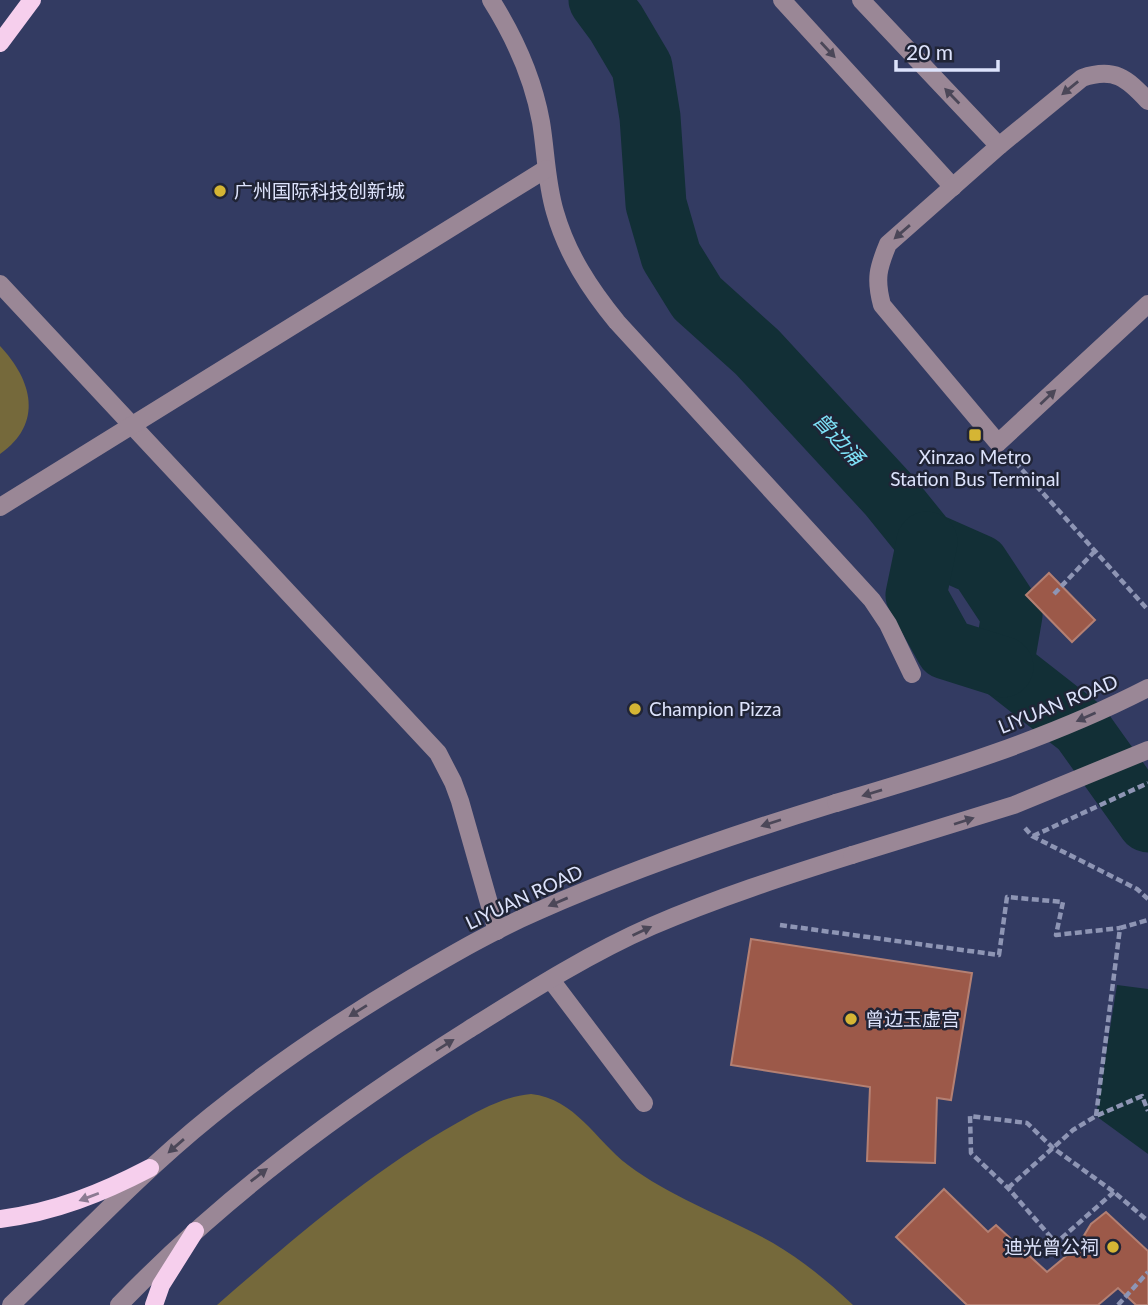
<svg xmlns="http://www.w3.org/2000/svg" width="1148" height="1305" font-family="Lato,'Noto Sans SC',sans-serif">
<style>
.green{fill:#75693b}
.water{fill:#122f36}
.lines{fill:none;stroke-linecap:round;stroke-linejoin:round}
.river{stroke:#122f36;stroke-width:61}
.building{fill:#9c5949;stroke:#b48073;stroke-width:2}
.path{stroke:#8e95b4;stroke-width:4.5;stroke-dasharray:7 3.5;stroke-linecap:butt}
.minor{stroke:#9a8796;stroke-width:18}
.major{stroke:#f6cfed;stroke-width:18}
.minor-bridge{stroke:#9a8796;stroke-width:18}
.oneway{fill:#4b4758}
.oneway2{fill:#8b7a92}
.poi-dot{fill:#d5b534;stroke:#202436;stroke-width:2.5}
.labels{text-anchor:middle;stroke-width:5;stroke-linejoin:round;paint-order:stroke}
.poi-label{font-size:19px;fill:#dde3fc;stroke:#202436;text-anchor:start}
.street-label{font-size:19px;fill:#dde3fc;stroke:#202436}
.water-label{font-size:21px;font-style:italic;fill:#7ee1f7;stroke:#202436}
</style>
<rect width="100%" height="100%" fill="#333b62"/>
<g class="green">
<path d="M0,346c32,34 44,77 0,108z"/>
<path d="M531,1094c45,5 64,46 97,71 44,33 97,51 145,78 29,17 56,39 80,62h-636c75,-65 153,-133 240,-182 23,-13 48,-27 74,-29z"/>
</g>
<path class="water" d="M1117,985l31,4v165l-52,-38z"/>
<g class="lines">
<g class="river">
<path d="M599,0l17,23 26,44 8,50 6,87 15,52 26,42 60,54 132,143 38,47 52,23 33,50 -9,52 78,61 67,94"/>
<path d="M927,542l-11,53 30,54 57,18"/>
</g>
</g>
<g class="building">
<path d="M1049,573l46,47 -23,22 -46,-47z"/>
<path d="M751,939l221,34 -21,127 -14,-2 -2,65 -68,-2 3,-74 -139,-22z"/>
<path d="M944,1189l44,43 8,-7 51,47 30,-25 14,-23 15,-12 42,39v54h-12l-18,-17 -20,17h-131l-71,-68z"/>
</g>
<g class="lines">
<g class="path">
<path d="M1015,462l133,148"/>
<path d="M1054,594l41,-43"/>
<path d="M1025,828l7,8 105,53 11,10"/>
<path d="M1033,836l115,-53"/>
<path d="M780,925l219,30 8,-58 56,5 -7,33 64,-7"/>
<path d="M1096,1116l24,-188 28,-8"/>
<path d="M1008,1188l65,-58 23,-14 46,-20 6,15"/>
<path d="M1114,1192l-58,51 -48,-55 -37,-35 -1,-37 57,7 26,25 61,44 34,29"/>
<path d="M1118,1305l30,-33"/>
</g>
<g class="minor">
<path d="M491,0c24,38 42,78 50,122 5,30 5,60 14,90 12,42 35,77 62,110l255,278 16,24 24,50"/>
<path d="M782,0l171,187"/>
<path d="M861,0l138,146"/>
<path d="M1148,101c-21,-23 -34,-34 -66,-23l-83,68 -111,98c-10,24 -13,35 -6,61l116,138 150,-139"/>
<path d="M0,284l438,469 15,29 7,19 37,130"/>
<path d="M0,507l546,-338"/>
<path d="M551,980l93,123"/>
<path d="M11,1305c66,-64 128,-131 200,-189 63,-51 130,-96 201,-138 41,-24 82,-48 126,-67 97,-43 197,-77 298,-108"/>
<path d="M119,1305c104,-108 222,-195 349,-275 59,-37 120,-76 184,-104 65,-28 133,-50 200,-71"/>
</g>
<g class="major">
<path d="M0,43l32,-43"/>
<path d="M0,1219c55,-7 102,-26 150,-51"/>
<path d="M154,1305l7,-20 34,-54"/>
</g>
<g class="minor-bridge">
<path d="M836,803c106,-31 213,-64 312,-115"/>
<path d="M852,855l162,-50 134,-55"/>
</g>
</g>
<defs><path id="oneway-solid" d="M-6-.8H1V-3.2L6.5 0L1 3.2V.8H-6Z" transform="scale(1.75)"/></defs>
<g class="oneway">
<use href="#oneway-solid" transform="translate(828 50) rotate(47)"/>
<use href="#oneway-solid" transform="translate(1070 88) rotate(141)"/>
<use href="#oneway-solid" transform="translate(952 96) rotate(-134)"/>
<use href="#oneway-solid" transform="translate(902 232) rotate(139)"/>
<use href="#oneway-solid" transform="translate(1048 397) rotate(-43)"/>
<use href="#oneway-solid" transform="translate(1086 717) rotate(156)"/>
<use href="#oneway-solid" transform="translate(872 793) rotate(163)"/>
<use href="#oneway-solid" transform="translate(964 821) rotate(-18)"/>
<use href="#oneway-solid" transform="translate(771 823) rotate(162)"/>
<use href="#oneway-solid" transform="translate(558 902) rotate(157)"/>
<use href="#oneway-solid" transform="translate(642 931) rotate(-25)"/>
<use href="#oneway-solid" transform="translate(358 1011) rotate(148)"/>
<use href="#oneway-solid" transform="translate(445 1045) rotate(-32)"/>
<use href="#oneway-solid" transform="translate(176 1146) rotate(139)"/>
<use href="#oneway-solid" transform="translate(259 1175) rotate(-38)"/>
</g>
<use class="oneway2" href="#oneway-solid" transform="translate(89 1197) rotate(159)"/>
<g class="poi-dot">
<circle cx="220" cy="191" r="7"/>
<rect x="968" y="428" width="14" height="14" rx="3.5"/>
<circle cx="635" cy="709" r="7"/>
<circle cx="851" cy="1019" r="7"/>
<circle cx="1113" cy="1247" r="7"/>
</g>
<g class="labels">
<g class="poi-label">
<text x="234" y="198">广州国际科技创新城</text>
<text x="975" y="464" text-anchor="middle">Xinzao Metro<tspan x="975" dy="22">Station Bus Terminal</tspan></text>
<text x="649" y="716">Champion Pizza</text>
<text x="865" y="1026">曾边玉虚宫</text>
<text x="1099" y="1254" text-anchor="end">迪光曾公祠</text>
</g>
<g class="street-label">
<text transform="translate(1058 704) rotate(-22)" y="7">LIYUAN ROAD</text>
<text transform="translate(524 897) rotate(-25)" y="7">LIYUAN ROAD</text>
</g>
<g class="water-label">
<text transform="translate(838 439) rotate(47)" y="7">曾边涌</text>
</g>
</g>
<path d="M896 60v10h102v-10" fill="none" stroke="#dde3fc" stroke-width="3.5"/>
<text x="906" y="60" font-size="21" fill="#dde3fc" stroke="#202436" stroke-width="5" paint-order="stroke">20 m</text>
</svg>
